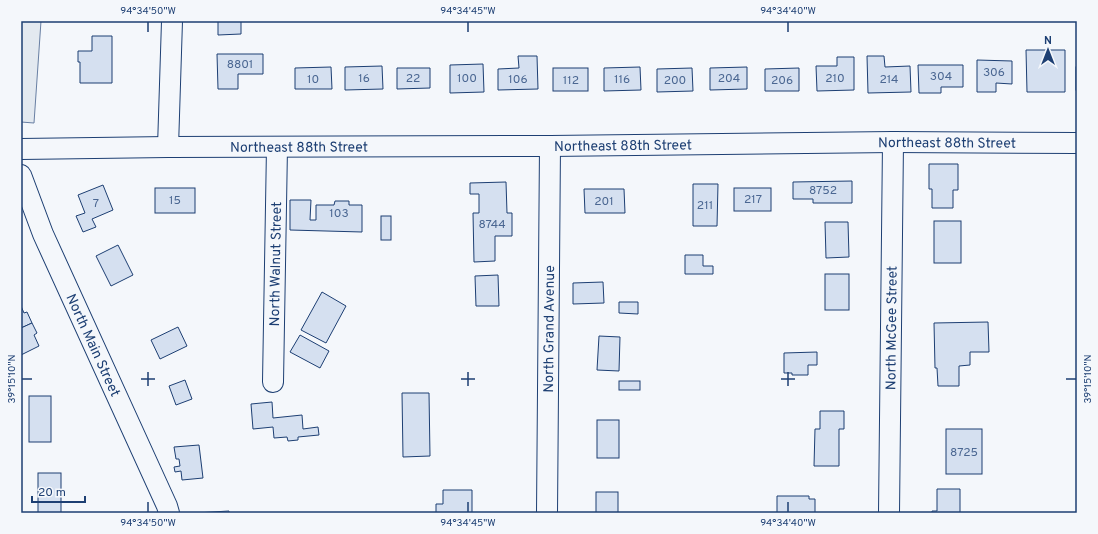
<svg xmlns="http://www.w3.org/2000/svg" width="1098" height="534" font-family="Overpass,sans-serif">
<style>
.green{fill:#e3e9f0;stroke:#687fa3}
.building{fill:#d5e0f0;stroke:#1d3f73}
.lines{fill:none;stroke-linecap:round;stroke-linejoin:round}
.minor-casing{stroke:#1d3f73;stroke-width:22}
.minor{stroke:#f4f7fb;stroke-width:20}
.ticks{fill:none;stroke:#1d3f73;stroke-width:1.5}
.labels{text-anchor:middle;stroke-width:3;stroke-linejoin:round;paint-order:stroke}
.number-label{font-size:12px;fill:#4b6792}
.street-label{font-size:14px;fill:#1d3f73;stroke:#f4f7fb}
.neatline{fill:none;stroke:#1d3f73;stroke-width:1.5}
.ticks-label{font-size:10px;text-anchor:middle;fill:#1d3f73}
</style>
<rect width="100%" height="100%" fill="#f4f7fb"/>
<path class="green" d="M21,21h20l-7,102 -13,-1z"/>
<g class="building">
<path d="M218,21h23v13l-23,1z"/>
<path d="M92,36h20v47h-32v-21h-2v-11h14z"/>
<path d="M1026,50h39v42h-38z"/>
<path d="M217,54h46v20h-25v15h-20z"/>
<path d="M518,56h19l1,33 -40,1v-21l21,-1z"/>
<path d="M867,56h17l1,11 25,-1 1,26 -43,1z"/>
<path d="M837,57h17v33l-37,1 -1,-25h21z"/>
<path d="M977,60l35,1v23l-16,-1v9h-19z"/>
<path d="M483,64l1,28 -34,1v-28z"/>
<path d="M918,65h45v22h-22v6h-22z"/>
<path d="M382,66l1,23 -38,1v-23z"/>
<path d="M331,67l1,22h-37v-21z"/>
<path d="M640,67l1,23 -37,1v-23z"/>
<path d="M747,67v22l-37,1v-22z"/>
<rect x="1076" y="67" width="1" height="23"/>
<path d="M397,68h33v20l-33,1z"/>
<rect x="553" y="68" width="35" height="23"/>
<path d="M692,68l1,23 -36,1v-23z"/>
<path d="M799,68v23h-34v-22z"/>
<path d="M929,164h29v26h-5v18h-21v-19h-3z"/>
<path d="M852,181v22h-39v-4h-20v-17z"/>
<path d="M506,182l1,31h5v23h-17v25l-21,1 -1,-49h6v-19h-9v-11z"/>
<path d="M693,184h25l-1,42h-24z"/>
<path d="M103,185l10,25 -21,9 4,8 -13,5 -7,-16 9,-3 -7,-18z"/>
<rect x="155" y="188" width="40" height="25"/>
<rect x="734" y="188" width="37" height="23"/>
<path d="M584,189h40l1,24h-40z"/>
<path d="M290,200h21l-1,20h6v-15h18l1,-4h14v4h13v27l-72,-2z"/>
<rect x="381" y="216" width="10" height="24"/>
<rect x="934" y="221" width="27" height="42"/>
<path d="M825,222h23l1,35 -23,1z"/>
<path d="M118,245l15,30 -22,11 -15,-30z"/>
<path d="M685,255h18v11h10v8h-28z"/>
<rect x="825" y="274" width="24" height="36"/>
<path d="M498,275l1,31h-23l-1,-30z"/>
<path d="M603,282l1,21 -31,1v-21z"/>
<path d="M322,292l24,14 -20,37 -25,-13z"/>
<path d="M619,302h19v12l-19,-1z"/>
<path d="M21,306l3,7 3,-1 5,11 -11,5z"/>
<path d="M988,322l1,30h-19v13l-11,1v20h-21l-1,-18h-2l-1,-45z"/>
<path d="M32,323l5,10 -3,2 5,11 -18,9v-27z"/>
<path d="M178,327l9,19 -27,13 -9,-19z"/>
<path d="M300,335l29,16 -9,17 -30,-16z"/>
<path d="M599,336l21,1 -1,34 -22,-1z"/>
<path d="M817,352v13h-9v10h-16v-2h-8v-20z"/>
<path d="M185,380l7,19 -16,6 -7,-19z"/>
<rect x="619" y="381" width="21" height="9"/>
<path d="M402,393h27l1,63 -27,1z"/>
<rect x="29" y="396" width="22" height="46"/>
<path d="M272,402l1,16 29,-3 1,14 15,-2 1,8 -21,2v3l-10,1 -1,-4 -13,1 -1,-11 -20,2 -2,-25z"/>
<path d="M820,411h24v18h-5v37h-25l1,-37h5z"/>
<rect x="597" y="420" width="22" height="38"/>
<rect x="946" y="429" width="36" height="45"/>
<path d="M199,445l4,33 -21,2 -1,-9 -6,1 -1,-5 6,-1 -1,-7h-3l-2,-12z"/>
<rect x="38" y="473" width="23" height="40"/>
<path d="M937,489h23v24h-28v-2h5z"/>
<path d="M443,490h29v23h-36v-9h7z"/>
<rect x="596" y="492" width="22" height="21"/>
<path d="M777,496h32v3h6v14h-38z"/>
<path d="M229,511v2h-33z"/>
</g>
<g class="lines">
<defs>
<g id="minor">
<path d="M168,147l4,-126"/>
<path id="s1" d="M21,149l147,-2 382,-1 343,-4 184,1"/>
<path id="s2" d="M21,175l22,59 124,272 2,7"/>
<path id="s3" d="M273,382l4,-235"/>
<path id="s4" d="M547,513l3,-367"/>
<path id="s5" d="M889,513l4,-371"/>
</g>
</defs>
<use href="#minor" class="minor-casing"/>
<use href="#minor" class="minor"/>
</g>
<path class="ticks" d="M148,22v10M468,22v10M788,22v10M148,372v14M468,372v14M788,372v14M22,379h10M141,379h14M461,379h14M781,379h14M1066,379h10M148,502v10M468,502v10M788,502v10"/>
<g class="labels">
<g class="number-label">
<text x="240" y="68">8801</text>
<text x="994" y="76">306</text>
<text x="941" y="80">304</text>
<text x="364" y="82">16</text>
<text x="413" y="82">22</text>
<text x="467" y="82">100</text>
<text x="729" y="82">204</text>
<text x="835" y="82">210</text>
<text x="313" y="83">10</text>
<text x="518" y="83">106</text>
<text x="622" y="83">116</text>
<text x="889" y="83">214</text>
<text x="571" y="84">112</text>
<text x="675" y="84">200</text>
<text x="782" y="84">206</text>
<text x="823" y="194">8752</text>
<text x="753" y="203">217</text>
<text x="175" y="204">15</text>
<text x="604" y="205">201</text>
<text x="96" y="207">7</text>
<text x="705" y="209">211</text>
<text x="339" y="217">103</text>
<text x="492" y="228">8744</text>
<text x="964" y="456">8725</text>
</g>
<g class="street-label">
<text dy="5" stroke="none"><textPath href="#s1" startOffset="926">Northeast 88th Street</textPath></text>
<text dy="5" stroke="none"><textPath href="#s1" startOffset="602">Northeast 88th Street</textPath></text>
<text dy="5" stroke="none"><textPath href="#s1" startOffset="278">Northeast 88th Street</textPath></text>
<text dy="5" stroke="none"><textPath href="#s3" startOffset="118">North Walnut Street</textPath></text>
<text dy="5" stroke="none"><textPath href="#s5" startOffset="185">North McGee Street</textPath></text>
<text dy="5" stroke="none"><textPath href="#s4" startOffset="184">North Grand Avenue</textPath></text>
<text dy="5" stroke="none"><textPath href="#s2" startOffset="185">North Main Street</textPath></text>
</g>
</g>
<rect width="1098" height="534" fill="none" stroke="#f4f7fb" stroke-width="44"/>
<g transform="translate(1048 50)" stroke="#f4f7fb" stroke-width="3" paint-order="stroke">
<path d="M0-3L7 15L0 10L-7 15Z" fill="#1d3f73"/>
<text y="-6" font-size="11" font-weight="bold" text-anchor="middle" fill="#1d3f73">N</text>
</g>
<path d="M32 496v6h53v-6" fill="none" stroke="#1d3f73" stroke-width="2"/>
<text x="38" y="496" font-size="12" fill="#1d3f73" stroke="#f4f7fb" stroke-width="3" paint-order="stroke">20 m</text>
<rect x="22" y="22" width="1054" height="490" class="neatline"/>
<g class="ticks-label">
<text x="148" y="14">94°34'50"W</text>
<text x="468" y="14">94°34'45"W</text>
<text x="788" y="14">94°34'40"W</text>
<text transform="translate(11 379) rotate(-90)" y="4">39°15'10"N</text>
<text transform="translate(1087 379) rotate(-90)" y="4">39°15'10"N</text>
<text x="148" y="526">94°34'50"W</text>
<text x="468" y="526">94°34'45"W</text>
<text x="788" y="526">94°34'40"W</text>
</g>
</svg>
